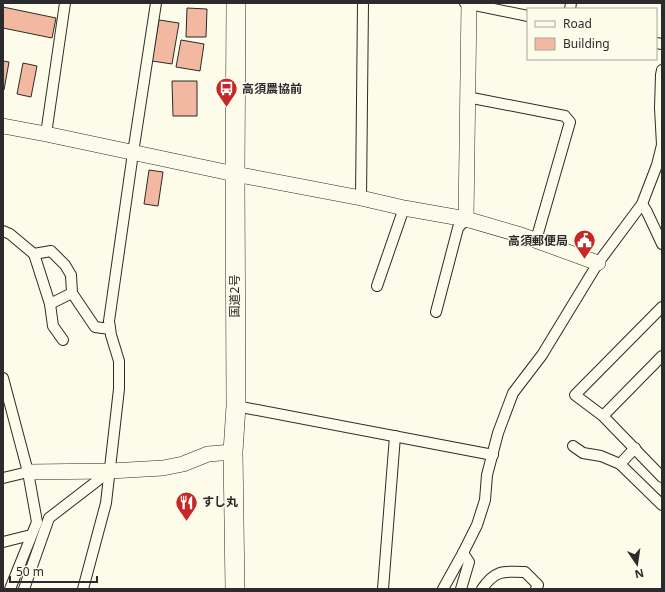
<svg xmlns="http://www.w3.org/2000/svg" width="665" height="592" font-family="'Noto Sans','Noto Sans JP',sans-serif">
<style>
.building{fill:#f2b8a0;stroke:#2b2b2b}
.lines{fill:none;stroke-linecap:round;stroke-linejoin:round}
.street-casing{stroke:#2b2b2b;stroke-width:12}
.secondary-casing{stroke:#2b2b2b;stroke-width:16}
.highway-casing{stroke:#2b2b2b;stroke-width:20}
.street{stroke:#fdfbea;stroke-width:10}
.secondary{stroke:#fdfbea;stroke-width:15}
.highway{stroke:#fdfbea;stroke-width:19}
.labels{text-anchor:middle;stroke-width:3;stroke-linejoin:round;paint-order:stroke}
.poi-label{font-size:12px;font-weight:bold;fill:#2b2b2b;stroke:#fdfbea;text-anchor:start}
.street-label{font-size:12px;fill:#2b2b2b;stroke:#fdfbea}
</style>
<rect width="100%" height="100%" fill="#fdfbea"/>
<g class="building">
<path d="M3,7l53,11 -4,20 -49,-10z"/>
<path d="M187,8l20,1 -1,28h-20z"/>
<path d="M159,20l20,3 -7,41 -20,-3z"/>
<path d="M181,40l23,4 -4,27 -24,-4z"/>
<path d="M3,61l6,1 -5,28h-1z"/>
<path d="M23,63l14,3 -6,31 -14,-3z"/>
<path d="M172,81h25v35h-24z"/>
<path d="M149,170l14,2 -5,34 -14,-2z"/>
</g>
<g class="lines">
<defs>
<g id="street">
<path d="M465,3l63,13"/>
<path d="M570,9l1,-6"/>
<path d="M656,43l6,1"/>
<path d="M467,97l98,19 5,6 -34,118"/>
<path d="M46,134l19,-131"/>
<path d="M361,198l2,-195"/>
<path d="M642,204l5,8 15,32"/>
<path d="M3,231l7,3 24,20 17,-3 14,14 6,10 1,18 23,34 15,2"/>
<path d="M34,254l16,50 3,22 10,14"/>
<path d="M377,286l27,-78"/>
<path d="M50,304l22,-11"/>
<path d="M662,307l-87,88 28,21 59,61"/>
<path d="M436,312l22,-84 8,-9"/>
<path d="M3,378l25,94 9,50 -27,67"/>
<path d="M236,406l257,49"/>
<path d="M603,416l59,-60"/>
<path d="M573,446l10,7 18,3 19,8 42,41"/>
<path d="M620,464l15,-16"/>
<path d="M3,478l25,-6"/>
<path d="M3,542l28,-7"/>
<path d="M24,589l25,-71 61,-47"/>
<path d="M83,589l23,-86 13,-114v-28l-8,-26 -2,-14 24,-168 23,-150"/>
<path d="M383,589l12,-153"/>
<path d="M443,589l20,-36 14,-28 8,-25 2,-25 11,-42 15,-40 29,-38 56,-92 44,-59 15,-39 5,-20 -2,-37 1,-33 1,-5"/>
<path d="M461,589l8,-27 -6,-9"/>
<path d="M482,589c13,-19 21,-18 43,-17l13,13 -2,4"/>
</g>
<g id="secondary">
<path d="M3,126l43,8 189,40 126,24 43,10 62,11 55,16 77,28"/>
<path d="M466,219l3,-216"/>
<path d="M28,472l82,-1 53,-3 20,-4 25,-10 25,-2"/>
</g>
<path id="highway" d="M235,589l-2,-137 3,-46 -1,-232 1,-171"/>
</defs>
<use href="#street" class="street-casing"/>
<use href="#secondary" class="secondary-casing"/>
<use href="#highway" class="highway-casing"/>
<use href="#street" class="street"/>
<use href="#secondary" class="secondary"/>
<use href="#highway" class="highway"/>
</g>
<defs>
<symbol id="bus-pin" viewBox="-11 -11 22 30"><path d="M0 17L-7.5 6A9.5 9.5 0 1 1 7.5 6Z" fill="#c62828" stroke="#fdfbea"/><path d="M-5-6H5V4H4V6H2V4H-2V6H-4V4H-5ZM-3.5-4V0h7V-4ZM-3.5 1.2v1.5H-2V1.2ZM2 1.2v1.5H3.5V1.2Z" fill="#fff"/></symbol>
<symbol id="civic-pin" viewBox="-11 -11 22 30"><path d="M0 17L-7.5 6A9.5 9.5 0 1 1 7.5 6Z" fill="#c62828" stroke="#fdfbea"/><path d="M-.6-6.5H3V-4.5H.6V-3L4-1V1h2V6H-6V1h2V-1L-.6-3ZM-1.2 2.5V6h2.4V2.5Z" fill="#fff"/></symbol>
<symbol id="restaurant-pin" viewBox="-11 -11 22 30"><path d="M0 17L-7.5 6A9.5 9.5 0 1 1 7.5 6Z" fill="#c62828" stroke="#fdfbea"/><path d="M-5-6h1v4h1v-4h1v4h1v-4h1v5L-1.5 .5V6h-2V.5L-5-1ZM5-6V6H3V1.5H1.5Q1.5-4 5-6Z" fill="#fff"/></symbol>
</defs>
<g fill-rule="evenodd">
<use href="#bus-pin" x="214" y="76" width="25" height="34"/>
<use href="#civic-pin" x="572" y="228" width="25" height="34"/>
<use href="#restaurant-pin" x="174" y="490" width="25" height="34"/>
</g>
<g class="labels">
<g class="poi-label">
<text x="242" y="93">高須農協前</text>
<text x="568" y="245" text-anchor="end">高須郵便局</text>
<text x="202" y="506">すし丸</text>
</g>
<g class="street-label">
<text transform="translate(235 296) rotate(-90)" y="4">国道2号</text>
</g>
</g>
<rect width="665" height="592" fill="none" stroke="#2b2b2b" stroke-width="8"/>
<rect x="527" y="8" width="130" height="52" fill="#fdfbea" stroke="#a9a89e"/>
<rect x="535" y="21" width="20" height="6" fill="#fdfbea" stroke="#a9a89e"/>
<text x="563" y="28" font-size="12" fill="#2b2b2b">Road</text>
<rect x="535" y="38" width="20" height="12" fill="#f2b8a0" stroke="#a9a89e"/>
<text x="563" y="48" font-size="12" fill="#2b2b2b">Building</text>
<g transform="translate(637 564) rotate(167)" stroke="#fdfbea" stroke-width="3" paint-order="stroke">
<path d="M0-3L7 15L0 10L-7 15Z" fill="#2b2b2b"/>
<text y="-6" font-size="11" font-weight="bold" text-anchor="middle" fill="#2b2b2b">N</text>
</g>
<path d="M10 576v6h87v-6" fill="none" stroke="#2b2b2b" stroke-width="2"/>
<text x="16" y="576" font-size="12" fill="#2b2b2b" stroke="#fdfbea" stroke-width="3" paint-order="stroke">50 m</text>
</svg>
